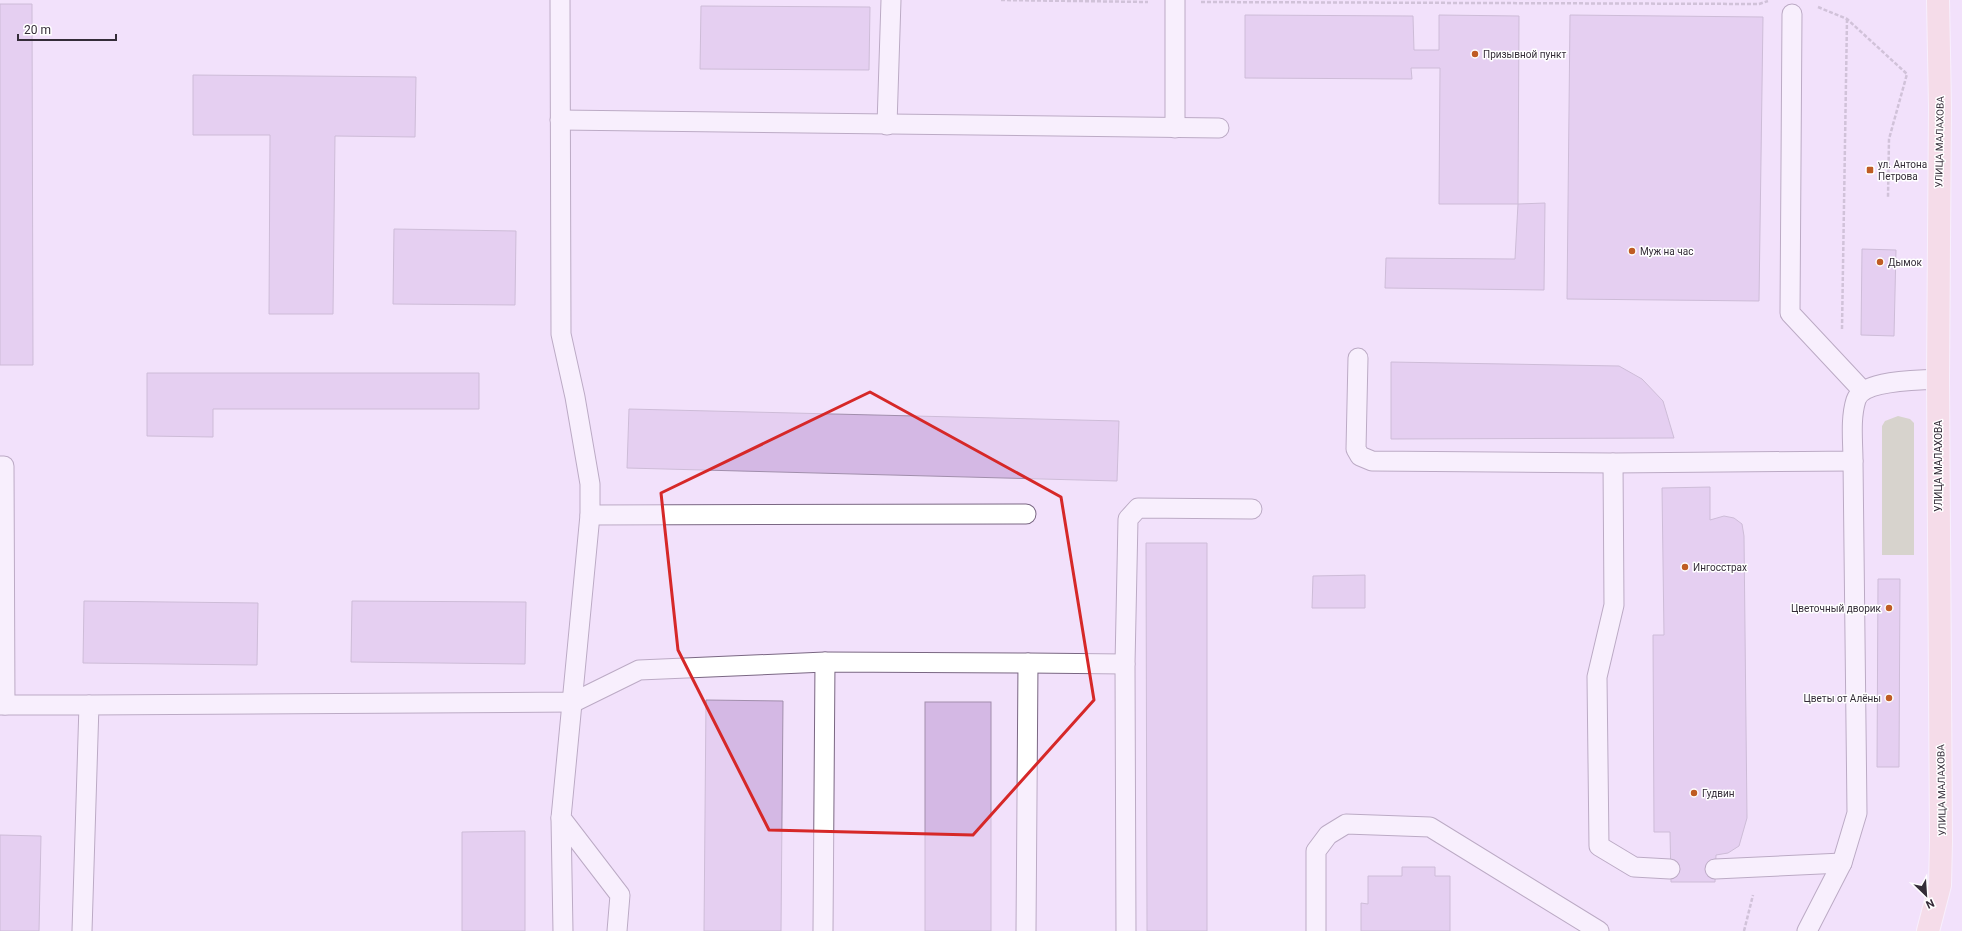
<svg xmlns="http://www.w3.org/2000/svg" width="1962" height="931" font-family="Roboto,sans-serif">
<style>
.green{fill:#b7c196}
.building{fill:#d4b8e4;stroke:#a18eac}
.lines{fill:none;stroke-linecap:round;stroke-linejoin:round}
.service-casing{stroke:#7a6783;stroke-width:21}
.primary-casing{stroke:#fff;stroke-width:24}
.path{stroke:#a99bb0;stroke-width:2.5;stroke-dasharray:4 2;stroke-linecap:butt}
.service{stroke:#fff;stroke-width:19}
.primary{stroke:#f8d6d2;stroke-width:22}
.marked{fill:none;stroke:#d62828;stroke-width:3;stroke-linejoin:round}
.poi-dot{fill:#bf5c23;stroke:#fff;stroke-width:1.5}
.labels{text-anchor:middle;stroke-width:3;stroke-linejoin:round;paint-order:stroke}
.poi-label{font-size:10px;fill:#342c38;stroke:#fff;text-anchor:start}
.street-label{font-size:10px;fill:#342c38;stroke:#fff}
</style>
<rect width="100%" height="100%" fill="#f2e1fb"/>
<path class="green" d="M1898,416l12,3 4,4v132h-32v-129l3,-5z"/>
<g class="building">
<path d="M0,4h32l1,361h-33z"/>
<path d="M701,6l169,1 -1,63 -169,-1z"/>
<path d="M1245,15l168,1 1,34h25v-35l80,1 -1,188h-79l1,-136h-29l1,11 -167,-1z"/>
<path d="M1570,15l193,2 -4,284 -192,-2z"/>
<path d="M193,75l223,2 -1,60 -80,-1 -2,178h-64l1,-179h-77z"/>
<path d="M1545,203l-1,87 -159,-2 1,-30 129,1 3,-55z"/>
<path d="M394,229l122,2 -1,74 -122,-1z"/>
<path d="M1862,249l34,1 -2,86 -33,-1z"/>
<path d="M1391,362l228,4 23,13 21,22 11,37 -283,1z"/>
<path d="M147,373h332v36h-266v28l-66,-1z"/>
<path d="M629,409l490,12 -2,60 -490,-13z"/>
<path d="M1710,487v33l14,-4 10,2 8,6 2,12 3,282 -8,28 -11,7 -12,2 -1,27h-44l-1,-50h-16l-1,-197h11l-2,-147z"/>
<path d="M1146,543h61v388h-60z"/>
<path d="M1365,575v33h-53l1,-32z"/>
<path d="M1878,579h22l-1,188h-22z"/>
<path d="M84,601l174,2 -1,62 -174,-2z"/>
<path d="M352,601l174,1 -1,62 -174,-2z"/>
<path d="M706,700l77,1 -2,230h-77z"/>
<rect x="925" y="702" width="66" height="229"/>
<path d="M525,831v100h-63v-99z"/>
<path d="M0,835l41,1 -2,95h-39z"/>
<path d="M1402,867h33v9h15v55h-89v-28l7,1v-28h34z"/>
</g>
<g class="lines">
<defs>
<g id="service">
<path d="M560,0l1,334 14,63 15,87v31l-29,303 59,77 -3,36"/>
<path d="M1792,14l-2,299 72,77"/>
<path d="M560,120l659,8"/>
<path d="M887,125l4,-125"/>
<path d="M1175,128v-128"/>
<path d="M1358,358l-2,91 4,7 12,5 241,2 240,-2c0,-19 -3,-42 3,-61 7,-21 62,-19 82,-21"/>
<path d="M1613,463l1,142 -17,72 2,169 35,21 36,2"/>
<path d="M0,466h4l1,239"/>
<path d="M590,515l436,-1"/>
<path d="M1028,663l97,1"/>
<path d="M0,705h89"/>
<path d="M561,818l2,113"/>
<path d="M1715,869l127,-6"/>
<path d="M82,931l7,-226 485,-3 65,-32 186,-8 203,1 -2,268"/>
<path d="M823,931l2,-269"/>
<path d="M1126,931l-1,-267 3,-145 10,-11 114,1"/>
<path d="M1316,931v-80l12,-16 18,-11 84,3 169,104"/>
<path d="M1807,931l35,-68 15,-50 -4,-352"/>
</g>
<path id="primary" d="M1928,931l12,-46 1,-44 -3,-462 2,-272 -2,-107"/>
</defs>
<use href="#service" class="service-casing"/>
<use href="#primary" class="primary-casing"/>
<g class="path">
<path d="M1001,0l147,2"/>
<path d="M1201,2l558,2 9,-3"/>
<path d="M1818,7l29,12 60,55 -18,65 -1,58"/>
<path d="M1842,329l5,-310"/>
<path d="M1744,931l9,-36"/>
</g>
<use href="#service" class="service"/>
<use href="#primary" class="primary"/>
</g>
<path d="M0 0H1962V931H0ZM870,392l191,105 33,203 -121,135 -204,-5 -91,-180 -17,-157z" fill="#f2e1fb" fill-opacity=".55" fill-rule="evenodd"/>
<path class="marked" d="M870,392l191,105 33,203 -121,135 -204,-5 -91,-180 -17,-157z"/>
<g class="poi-dot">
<circle cx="1475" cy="54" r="4"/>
<rect x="1866" y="166" width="8" height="8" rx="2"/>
<circle cx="1632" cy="251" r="4"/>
<circle cx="1880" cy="262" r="4"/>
<circle cx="1685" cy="567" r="4"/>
<circle cx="1889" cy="608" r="4"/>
<circle cx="1889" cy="698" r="4"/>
<circle cx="1694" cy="793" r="4"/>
</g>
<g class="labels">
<g class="poi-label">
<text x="1483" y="58">Призывной пункт</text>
<text x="1878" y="168">ул. Антона<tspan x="1878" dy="12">Петрова</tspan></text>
<text x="1640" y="255">Муж на час</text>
<text x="1888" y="266">Дымок</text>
<text x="1693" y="571">Ингосстрах</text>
<text x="1881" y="612" text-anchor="end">Цветочный дворик</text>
<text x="1881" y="702" text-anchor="end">Цветы от Алёны</text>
<text x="1702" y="797">Гудвин</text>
</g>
<g class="street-label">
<text transform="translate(1939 142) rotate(-89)" y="4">УЛИЦА МАЛАХОВА</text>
<text transform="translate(1938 466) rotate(-90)" y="4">УЛИЦА МАЛАХОВА</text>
<text transform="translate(1941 790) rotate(-91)" y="4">УЛИЦА МАЛАХОВА</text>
</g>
</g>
<g transform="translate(1926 895) rotate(155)" stroke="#ffffff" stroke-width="3" paint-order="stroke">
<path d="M0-3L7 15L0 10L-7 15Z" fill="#342c38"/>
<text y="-6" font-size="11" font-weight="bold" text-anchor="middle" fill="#342c38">N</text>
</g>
<path d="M18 34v6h98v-6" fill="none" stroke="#342c38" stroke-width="2"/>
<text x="24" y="34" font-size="12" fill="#342c38" stroke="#ffffff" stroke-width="3" paint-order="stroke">20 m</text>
</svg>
